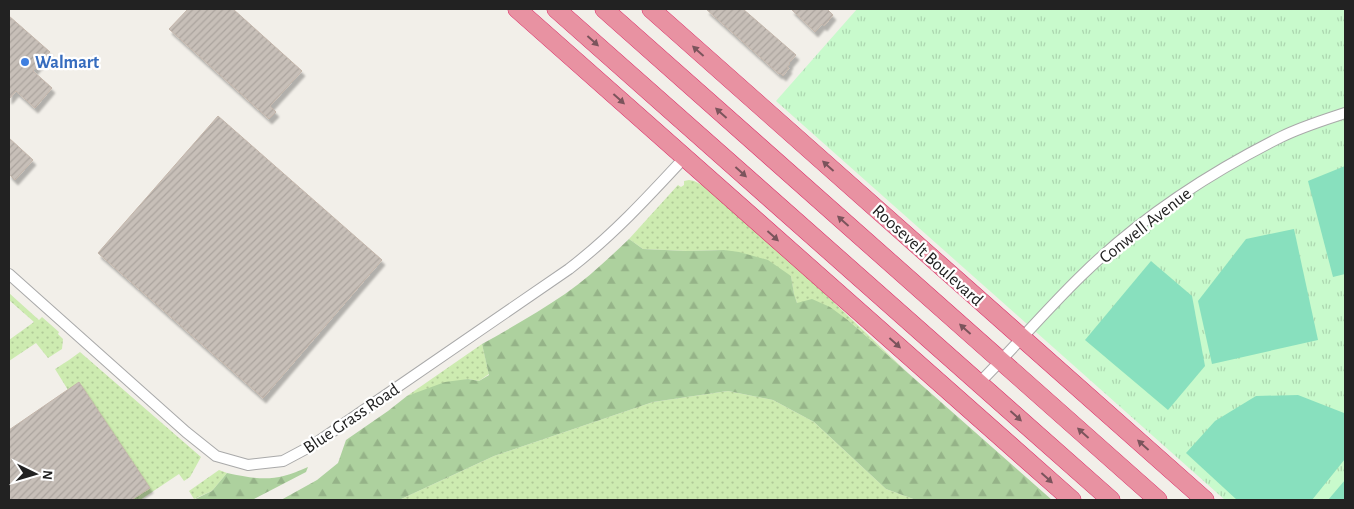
<svg xmlns="http://www.w3.org/2000/svg" width="1354" height="509" font-family="'Alegreya Sans',sans-serif">
<style>
.grass{fill:url(#grass-dots)}
.forest{fill:url(#forest-firs)}
.park{fill:url(#park-tufts)}
.pitch{fill:#88e0be}
.building{fill:url(#building-hatch);stroke:#c4b6ab;filter:url(#shadow)}
.lines{fill:none;stroke-linecap:round;stroke-linejoin:round}
.street-casing{stroke:#a9a9a9;stroke-width:12}
.highway-casing{stroke:#dc2a67;stroke-width:19}
.street{stroke:#fff;stroke-width:10}
.highway{stroke:#e892a2;stroke-width:18}
.oneway{fill:#7b545c}
.shop-dot{fill:#3f7fe0;stroke:#fff;stroke-width:2}
.labels{text-anchor:middle;stroke-width:4.5;stroke-linejoin:round;paint-order:stroke}
.shop-label{font-size:18px;font-weight:bold;fill:#366cbe;stroke:#fff;text-anchor:start}
.street-label{font-size:18px;fill:#222;stroke:#fff}
</style>
<defs>
<pattern id="grass-dots" width="8" height="8" patternUnits="userSpaceOnUse" patternTransform="scale(1.25)"><rect width="8" height="8" fill="#cdebb0"/><path d="M2 2h.1M6 6h.1" fill="none" stroke="#b0c997" stroke-width="1.8" stroke-linecap="round"/></pattern>
<pattern id="forest-firs" width="22" height="20" patternUnits="userSpaceOnUse" patternTransform="scale(1.25)"><rect width="22" height="20" fill="#add19e"/><path d="M5 1l3.5 6h-7zM16 11l3.5 6h-7z" fill="#95b388"/></pattern>
<pattern id="park-tufts" width="24" height="20" patternUnits="userSpaceOnUse" patternTransform="scale(1.25)"><rect width="24" height="20" fill="#c8facc"/><path d="M3 7l-1-3M5 7V3M7 7l1-3M15 17l-1-3M17 17v-4M19 17l1-3" fill="none" stroke="#acd6af"/></pattern>
<pattern id="building-hatch" width="6" height="6" patternUnits="userSpaceOnUse" patternTransform="scale(1.25)"><rect width="6" height="6" fill="#c7bfb8"/><path d="M-1 1l2-2M0 6l6-6M5 7l2-2" fill="none" stroke="#aba49e"/></pattern>
<filter id="shadow"><feDropShadow dx="3" dy="5" stdDeviation="1" flood-color="#0004"/></filter>
</defs>
<rect width="100%" height="100%" fill="#f2efe9"/>
<g class="grass">
<path d="M689,180l5,1 12,6 117,105 85,81 -59,-52 -52,-18 -3,-8 -3,-19 -67,-26 -37,1 -44,-2 -14,-10 49,-54 3,2 3,-2v-4z"/>
<path d="M9,293l30,27 3,-3 17,15 -1,2 5,5 -1,10 -14,9 -12,-15 -27,18v-21l25,-18 -25,-22z"/>
<path d="M482,344l7,30 -10,7 -11,-2 -61,17z"/>
<path d="M80,352l121,105 -11,20 -6,4 -5,-7 -39,26h-9l18,-12 -81,-98 -13,-21 14,-9z"/>
<path d="M728,391l45,9 41,22 72,67 30,11h-517l95,-44 159,-54z"/>
<path d="M219,470l8,3 -15,18 -18,8 -5,-8z"/>
</g>
<g class="forest">
<path d="M629,239l14,10 43,2 38,-1 15,2 29,8 23,16 3,18 3,9 15,-4 18,8 19,14 203,179h-136l-30,-11 -72,-67 -41,-22 -45,-9 -75,11 -159,54 -95,44h-118l36,-20 21,-17 8,-23 42,-29 19,-15 38,-14 23,-3 11,2 10,-6 -7,-31c29,-16 56,-32 83,-50 23,-16 44,-36 64,-55z"/>
<path d="M308,467l-2,5 -54,28h-59l19,-9 15,-18c34,7 48,9 81,-6z"/>
</g>
<path class="park" d="M857,9h488v491h-120l-449,-399z"/>
<g class="pitch">
<path d="M1345,166v108l-12,3 -25,-96z"/>
<path d="M1294,229l24,111 -106,24 -14,-63 48,-62z"/>
<path d="M1151,261l41,35 13,70 -37,44 -83,-70z"/>
<path d="M1298,395l46,18 1,1v45l-33,41h-75l-51,-47 29,-32 41,-25z"/>
<path d="M1345,480v20h-17z"/>
</g>
<g class="building">
<path d="M188,9h45l69,62 -32,35 6,6 -7,7 -100,-90z"/>
<path d="M706,9h37l53,46 -7,8 1,1 -3,3 2,1 -6,8 -3,-3 -1,1z"/>
<path d="M791,9h36l6,6 -9,11 -2,-2 -7,8z"/>
<path d="M9,16l41,36 -17,19 19,17 -17,20 -19,-17 -7,8z"/>
<path d="M218,116l164,144 -119,138 -165,-145z"/>
<path d="M9,138l24,22 -18,20 -6,-6z"/>
<path d="M79,382l71,106 -19,12h-122v-70z"/>
</g>
<g class="lines">
<defs>
<g id="street">
<path d="M9,274l177,158 30,24 32,9 35,-4 30,-16 256,-176c43,-33 79,-72 116,-112"/>
<path d="M979,383c35,-35 67,-73 102,-107 58,-57 128,-103 200,-139 20,-10 43,-17 64,-24"/>
</g>
<g id="highway">
<path d="M517,9l555,491"/>
<path d="M556,9l555,491"/>
<path d="M604,9l554,491"/>
<path d="M651,9l554,491"/>
</g>
</defs>
<use href="#street" class="street-casing"/>
<use href="#highway" class="highway-casing"/>
<use href="#street" class="street"/>
<use href="#highway" class="highway"/>
</g>
<defs><path id="oneway-solid" d="M-6-.8H1V-3.2L6.5 0L1 3.2V.8H-6Z" transform="scale(1.25)"/></defs>
<g class="oneway">
<use href="#oneway-solid" transform="translate(593 41) rotate(42)"/>
<use href="#oneway-solid" transform="translate(698 51) rotate(-138)"/>
<use href="#oneway-solid" transform="translate(619 99) rotate(42)"/>
<use href="#oneway-solid" transform="translate(721 113) rotate(-138)"/>
<use href="#oneway-solid" transform="translate(828 166) rotate(-138)"/>
<use href="#oneway-solid" transform="translate(741 172) rotate(42)"/>
<use href="#oneway-solid" transform="translate(843 221) rotate(-138)"/>
<use href="#oneway-solid" transform="translate(773 236) rotate(42)"/>
<use href="#oneway-solid" transform="translate(965 329) rotate(-138)"/>
<use href="#oneway-solid" transform="translate(895 343) rotate(42)"/>
<use href="#oneway-solid" transform="translate(1016 416) rotate(42)"/>
<use href="#oneway-solid" transform="translate(1083 433) rotate(-138)"/>
<use href="#oneway-solid" transform="translate(1143 445) rotate(-138)"/>
<use href="#oneway-solid" transform="translate(1047 478) rotate(42)"/>
</g>
<circle class="shop-dot" cx="25" cy="62" r="5"/>
<g class="labels">
<g class="shop-label">
<text x="35" y="68">Walmart</text>
</g>
<g class="street-label">
<text transform="translate(1145 225) rotate(-38)" y="6">Conwell Avenue</text>
<text transform="translate(928 255) rotate(42)" y="6">Roosevelt Boulevard</text>
<text transform="translate(351 418) rotate(-34)" y="6">Blue Grass Road</text>
</g>
</g>
<rect width="1354" height="509" fill="none" stroke="#222222" stroke-width="20"/>
<g transform="translate(35 474) rotate(95)" stroke="#ffffff" stroke-width="4" paint-order="stroke">
<path d="M0-4L9 19L0 12L-9 19Z" fill="#222222"/>
<text y="-8" font-size="14" font-weight="bold" text-anchor="middle" fill="#222222">N</text>
</g>
</svg>
